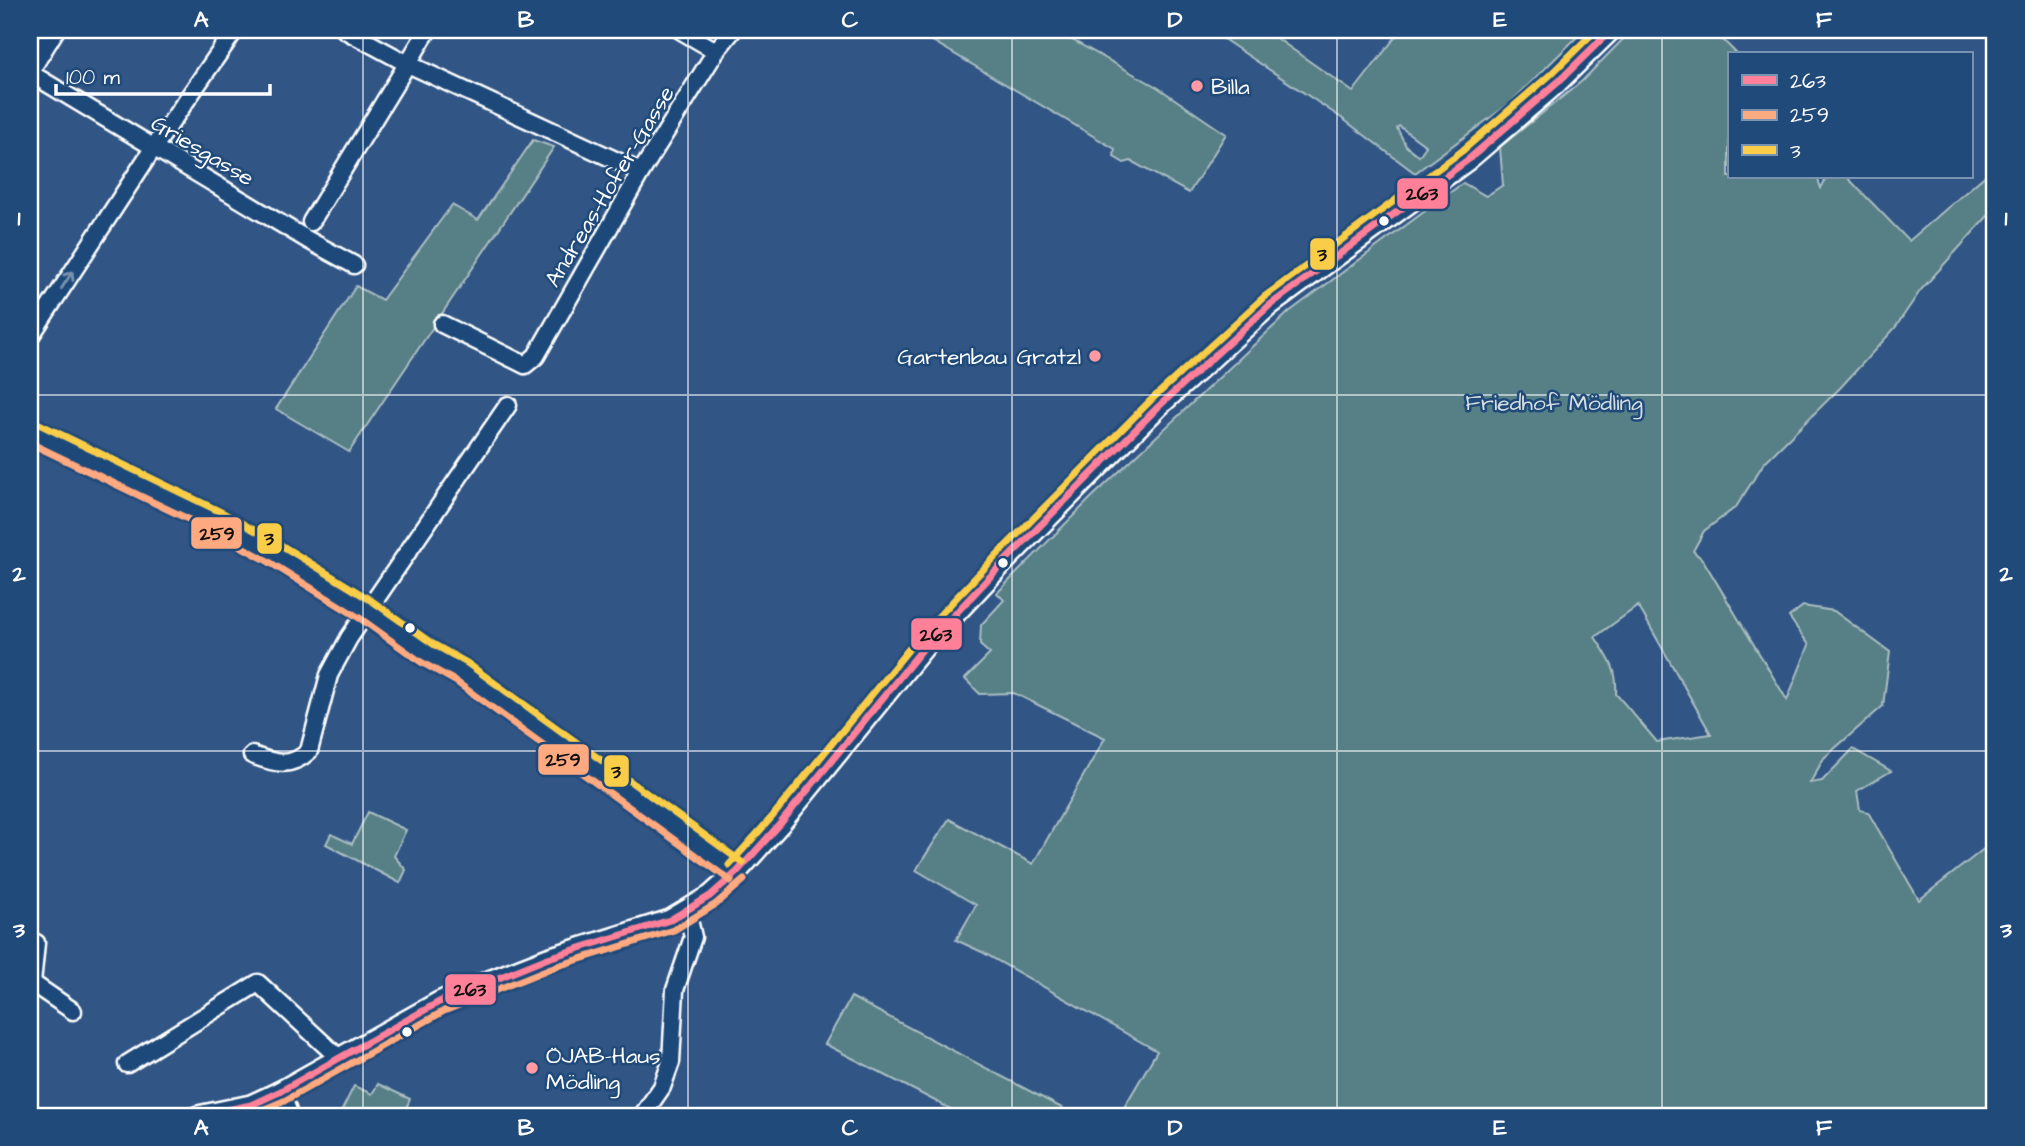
<svg xmlns="http://www.w3.org/2000/svg" width="2025" height="1146" font-family="'Architects Daughter',sans-serif">
<style>
.green{fill:#567f86;stroke:#aabfc2;stroke-width:2;fill-rule:evenodd}
.lines{fill:none;stroke-linecap:round;stroke-linejoin:round}
.minor-casing{stroke:#fff;stroke-width:21}
.tertiary-casing{stroke:#fff;stroke-width:24}
.minor{stroke:#1f4a7a;stroke-width:16}
.tertiary{stroke:#1f4a7a;stroke-width:19}
.bus-1-casing{stroke:#1f4a7a;stroke-width:12}
.bus-2-casing{stroke:#1f4a7a;stroke-width:12}
.bus-3-casing{stroke:#1f4a7a;stroke-width:12}
.bus-1{stroke:#ff8098;stroke-width:7}
.bus-2{stroke:#ffa980;stroke-width:7}
.bus-3{stroke:#facd48;stroke-width:7}
.oneway{stroke:#7992af}
.grid{fill:none;stroke:#fff;stroke-width:2;stroke-opacity:0.55}
.poi-dot{fill:#ff9aa2;stroke:#1f4a7a;stroke-width:2.5}
.bus-dot{fill:#fff;stroke:#1f4a7a;stroke-width:2.5}
.labels{text-anchor:middle;stroke-width:5;stroke-linejoin:round;paint-order:stroke}
.poi-label{font-size:23px;fill:#fff;stroke:#1f4a7a;text-anchor:start}
.street-label{font-size:23px;fill:#fff;stroke:#1f4a7a}
.park-label{font-size:23px;fill:#d5dfe1;stroke:#1f4a7a}
.line-badge{stroke:#1f4a7a;stroke-width:2.5}
.pale-badge-label{font-size:19px;text-anchor:middle;font-weight:bold;fill:#111}
.neatline{fill:none;stroke:#fff;stroke-width:2.5}
.grid-label{font-size:23px;text-anchor:middle;font-weight:bold;fill:#fff}
</style>
<rect width="100%" height="100%" fill="#315585"/>
<filter id="ink" filterUnits="userSpaceOnUse"><feTurbulence type="fractalNoise" baseFrequency=".0143" numOctaves="2"/><feDisplacementMap in="SourceGraphic" scale="14" xChannelSelector="R" yChannelSelector="G"/><feConvolveMatrix kernelMatrix="1 2 1 2 8 2 1 2 1" color-interpolation-filters="sRGB"/></filter>
<g filter="url(#ink)">
<g class="green">
<path d="M914,30h140l103,57 69,47 -37,59 -58,-32 -7,2 -10,-6 1,-8z"/>
<path d="M1210,30h55l88,62 48,-62h183l-75,74 -94,69 -72,-54zM1399,126l27,20 -7,10 -13,-10 -9,-18z"/>
<path d="M1632,30h81l24,24h-8v123h88l4,11 6,-11h20l62,64 86,-74v18l-4,4 4,5v14l-75,83 -25,37 -55,60 -76,75 -28,44 -32,24 -11,20 10,9 84,140 22,-55 -20,-28 14,-11 31,5 56,41 -7,54 -59,52 -14,25 12,-2 31,-32 38,22 -34,20 3,19 8,2 51,88 76,-60v276h-876l38,-65 -175,-99 -26,-12 20,-35 -60,-35 33,-51 84,45 72,-126 -91,-45 -34,1 -15,-15 25,-25 -10,-9 1,-20 23,-25 -7,-7 95,-96 197,-185 174,-129 23,13 17,-11 -3,-38 82,-66zM1638,606l6,10 67,118 -54,8 -41,-48c2,-25 -8,-37 -21,-57z"/>
<path d="M533,140l21,7 -205,305 -73,-43 80,-123 26,14 70,-95 26,15z"/>
<path d="M368,812l38,18 -12,26 12,14 -6,13 -74,-39 5,-10 21,10z"/>
<path d="M851,997l226,119h-113l-139,-72z"/>
<path d="M378,1084l32,15 -5,12 11,5h-77l15,-30 18,8z"/>
</g>
<g class="lines">
<defs>
<g id="minor">
<path d="M345,30l63,34 233,108"/>
<path d="M680,30l36,21"/>
<path d="M30,73l278,167 46,25"/>
<path d="M311,222l117,-192"/>
<path d="M442,324l83,41 11,-9 105,-184 75,-121 17,-21"/>
<path d="M30,337l124,-190 81,-117"/>
<path d="M30,431l190,92 51,28 96,59 60,43 34,19 276,200"/>
<path d="M252,755c22,8 38,14 57,-4l20,-76 20,-37 159,-233"/>
<path d="M30,940l6,3 -4,40 41,28"/>
<path d="M127,1064l131,-81 81,75"/>
<path d="M642,1116l20,-29 9,-25 4,-72 18,-53 -6,-26"/>
</g>
<g id="tertiary">
<path d="M30,69l24,-39"/>
<path d="M279,1092l7,18 -1,6"/>
<path d="M198,1116l53,-11 28,-13 160,-90 27,-12 82,-32 122,-38 40,-24 27,-24 43,-48 145,-178 77,-82 156,-157 112,-102 199,-146 88,-76 54,-53"/>
</g>
</defs>
<use href="#minor" class="minor-casing"/>
<use href="#tertiary" class="tertiary-casing"/>
<use href="#minor" class="minor"/>
<use href="#tertiary" class="tertiary"/>
<defs>
<path id="bus-1" d="M198,1116l53,-11 28,-13 160,-90 109,-44 122,-38 40,-24 27,-24 43,-48 145,-178 77,-82 156,-157 112,-102 199,-146 88,-76 54,-53"/>
<g id="bus-2">
<path d="M30,443l185,89 51,28 95,59 60,43 34,19 276,200"/>
<path d="M248,1116l36,-15 160,-90 107,-43 123,-38 42,-26 28,-24"/>
</g>
<g id="bus-3">
<path d="M35,422l190,92 51,28 96,59 61,43 34,19 276,200"/>
<path d="M729,865l43,-48 145,-178 78,-82 156,-157 113,-103 198,-146 88,-76 46,-45"/>
</g>
</defs>
<use href="#bus-1" class="bus-1-casing"/>
<use href="#bus-2" class="bus-2-casing"/>
<use href="#bus-3" class="bus-3-casing"/>
<use href="#bus-1" class="bus-1"/>
<use href="#bus-2" class="bus-2"/>
<use href="#bus-3" class="bus-3"/>
</g>
<defs><path id="oneway-shaft" d="M-6 0H5M1.5-3L5.5 0L1.5 3" fill="none" stroke-width="1.6" stroke-linecap="round" stroke-linejoin="round" transform="scale(1.75)"/></defs>
<use class="oneway" href="#oneway-shaft" transform="translate(67 280) rotate(-57)"/>
</g>
<path class="grid" d="M363,30v1086M688,30v1086M1012,30v1086M1337,30v1086M1662,30v1086M30,395h1965M30,751h1965"/>
<g class="poi-dot">
<circle cx="1197" cy="86" r="7"/>
<circle cx="1095" cy="356" r="7"/>
<circle cx="532" cy="1068" r="7"/>
</g>
<g class="bus-dot">
<circle cx="1384" cy="221" r="6"/>
<circle cx="1003" cy="563" r="6"/>
<circle cx="410" cy="628" r="6"/>
<circle cx="407" cy="1032" r="6"/>
</g>
<g class="labels">
<g class="poi-label">
<text x="1211" y="94">Billa</text>
<text x="1081" y="364" text-anchor="end">Gartenbau Gratzl</text>
<text x="546" y="1063">ÖJAB-Haus<tspan x="546" dy="26">Mödling</tspan></text>
</g>
<g class="street-label">
<text transform="translate(203 150) rotate(31)" y="8">Griesgasse</text>
<text transform="translate(609 186) rotate(-59)" y="8">Andreas-Hofer-Gasse</text>
</g>
<g class="park-label">
<text x="1554" y="410">Friedhof Mödling</text>
</g>
</g>
<g class="line-badge">
<rect x="1396" y="177" width="53" height="33" rx="7" fill="#ff8098"/>
<rect x="1309" y="237" width="27" height="34" rx="7" fill="#facd48"/>
<rect x="190" y="516" width="53" height="34" rx="7" fill="#ffa980"/>
<rect x="256" y="522" width="27" height="33" rx="7" fill="#facd48"/>
<rect x="910" y="617" width="53" height="34" rx="7" fill="#ff8098"/>
<rect x="537" y="743" width="53" height="33" rx="7" fill="#ffa980"/>
<rect x="603" y="754" width="27" height="34" rx="7" fill="#facd48"/>
<rect x="444" y="973" width="53" height="33" rx="7" fill="#ff8098"/>
</g>
<g class="pale-badge-label">
<text x="1422" y="200">263</text>
<text x="1322" y="261">3</text>
<text x="217" y="540">259</text>
<text x="269" y="545">3</text>
<text x="936" y="641">263</text>
<text x="563" y="766">259</text>
<text x="616" y="778">3</text>
<text x="470" y="996">263</text>
</g>
<rect width="2025" height="1146" fill="none" stroke="#1f4a7a" stroke-width="77"/>
<rect x="1728" y="52" width="245" height="126" fill="#1f4a7a" stroke="#7992af" stroke-width="2"/>
<rect x="1742" y="75" width="35" height="10" fill="#ff8098" stroke="#7992af" stroke-width="2"/>
<text x="1790" y="88" font-size="21" fill="#ffffff">263</text>
<rect x="1742" y="110" width="35" height="10" fill="#ffa980" stroke="#7992af" stroke-width="2"/>
<text x="1790" y="122" font-size="21" fill="#ffffff">259</text>
<rect x="1742" y="145" width="35" height="10" fill="#facd48" stroke="#7992af" stroke-width="2"/>
<text x="1790" y="158" font-size="21" fill="#ffffff">3</text>
<path d="M56 84v10h214v-10" fill="none" stroke="#ffffff" stroke-width="3.5"/>
<text x="66" y="84" font-size="21" fill="#ffffff" stroke="#1f4a7a" stroke-width="5" paint-order="stroke">100 m</text>
<rect x="38" y="38" width="1948" height="1070" class="neatline"/>
<g class="grid-label">
<text x="201" y="27">A</text>
<text x="526" y="27">B</text>
<text x="850" y="27">C</text>
<text x="1175" y="27">D</text>
<text x="1500" y="27">E</text>
<text x="1824" y="27">F</text>
<text x="19" y="225">1</text>
<text x="2006" y="225">1</text>
<text x="19" y="581">2</text>
<text x="2006" y="581">2</text>
<text x="19" y="937">3</text>
<text x="2006" y="937">3</text>
<text x="201" y="1135">A</text>
<text x="526" y="1135">B</text>
<text x="850" y="1135">C</text>
<text x="1175" y="1135">D</text>
<text x="1500" y="1135">E</text>
<text x="1824" y="1135">F</text>
</g>
</svg>
